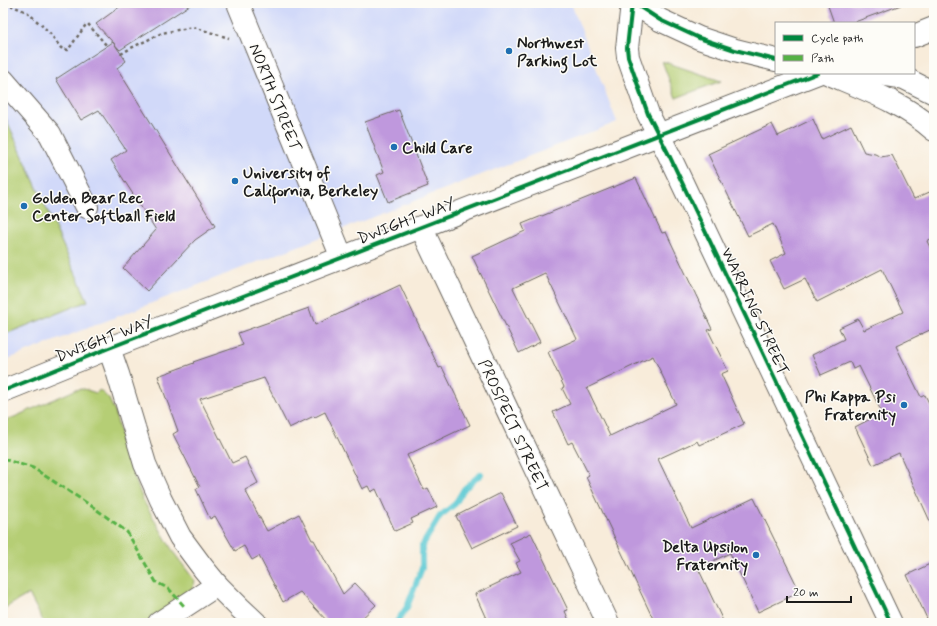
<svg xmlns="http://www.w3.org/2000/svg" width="937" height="626" font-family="Mynerve,sans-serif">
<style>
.built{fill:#d1d9f9}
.green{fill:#b5ce74;stroke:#687548}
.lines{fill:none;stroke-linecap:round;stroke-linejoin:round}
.stream{stroke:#5cc9d3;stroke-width:6}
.building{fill:#bf98dd;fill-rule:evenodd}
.minor-casing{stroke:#69655e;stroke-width:24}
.path{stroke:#69655e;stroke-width:2.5;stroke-dasharray:3 3;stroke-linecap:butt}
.minor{stroke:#fff;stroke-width:22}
.quiet{stroke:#55b145;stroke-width:3;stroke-dasharray:6 3;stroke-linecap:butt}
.cycleway-casing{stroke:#fdfcf7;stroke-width:6}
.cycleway{stroke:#00873e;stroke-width:4}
.poi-dot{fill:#1f6fb2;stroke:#fdfcf7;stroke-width:1.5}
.labels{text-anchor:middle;stroke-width:3;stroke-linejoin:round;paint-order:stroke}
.poi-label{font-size:16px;font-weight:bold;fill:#1c1c1c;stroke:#fdfcf7;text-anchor:start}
.street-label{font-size:16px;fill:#1c1c1c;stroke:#fdfcf7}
</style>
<rect width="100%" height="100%" fill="#fdfcf7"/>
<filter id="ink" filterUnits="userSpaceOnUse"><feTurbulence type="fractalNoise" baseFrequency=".025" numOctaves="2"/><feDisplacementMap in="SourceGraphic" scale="8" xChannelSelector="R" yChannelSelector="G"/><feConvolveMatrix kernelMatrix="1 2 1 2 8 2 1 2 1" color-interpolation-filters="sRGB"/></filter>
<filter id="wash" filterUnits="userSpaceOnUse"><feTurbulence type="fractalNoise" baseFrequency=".012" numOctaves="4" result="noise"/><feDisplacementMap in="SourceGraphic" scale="16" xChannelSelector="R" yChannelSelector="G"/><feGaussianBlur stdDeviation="0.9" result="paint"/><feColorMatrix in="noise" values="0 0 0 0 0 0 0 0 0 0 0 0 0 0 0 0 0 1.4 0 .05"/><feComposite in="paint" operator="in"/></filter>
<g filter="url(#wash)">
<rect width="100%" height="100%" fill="#f8ecda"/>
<path class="built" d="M3,3h568l46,119 -614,239z"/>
<g class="green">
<path d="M662,61l59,20 -45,17z"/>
<path d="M3,112l85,189 -85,34z"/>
<path d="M84,389l12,4 4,-3 9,9 6,13 8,35 20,53 31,53 21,28 -3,9 -7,7 -37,26h-104l-15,-29 -26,15v-187l72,-32z"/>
</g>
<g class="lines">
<path class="stream" d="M396,623l11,-16 15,-39v-22l18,-30 15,-12 9,-15 17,-15"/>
</g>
<g id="blocks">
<g class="building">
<path d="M125,3h68l-73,47 -24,-26z"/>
<path d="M827,3h73l1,2 -49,18h-18z"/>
<path d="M113,42l13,19 -9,7 98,158 -20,14 -48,51 -24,-23 33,-38 -45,-70 15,-10 -27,-40 -18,10 -25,-41z"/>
<path d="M399,110l29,76 -40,16 -11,-27 7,-3 -19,-50z"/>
<path d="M813,119l9,20 29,-14 13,27 11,2 6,3 11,-2 22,44 20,-9v47l-7,4 7,15v72l-38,18 25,51 4,-2 9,18v117l-35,-77 -26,12 -18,-38 27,-14 -23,-47 -6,3 -3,-7 -29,13 -9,-20 32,-16 -5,-11 19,-9 6,11 39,-18 -21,-43 -65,33 -12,-23 -21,10 -14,-28 16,-8 -13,-29 -25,12 -40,-82 64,-30 6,12z"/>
<path d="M636,178l26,55 4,-1 46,97 -4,1 20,41 -7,3 23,50 -45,21 -2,-4 -39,18 33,69 63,-30 46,94 -42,20 -28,-59 -32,15 26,55h-69l-69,-146 3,-2 -17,-33 -4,2 -15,-32 17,-8 -8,-16 2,-1 -16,-35 29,-13 -32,-66 -32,15 27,54 -21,11 -47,-97 53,-25 -3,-7zM653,356l23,48 -66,32 -23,-48z"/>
<path d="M400,285l39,83 3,-1 28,58 -63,30 17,35 4,-2 9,19 -26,12 2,4 -18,8 -19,-42 -5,3 -3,-6 -6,3 -37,-77 -10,5 -1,-1 -25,12 -25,-50 -64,21 32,64 13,-6 13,26 -13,7 22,41 32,-17 13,26h2l29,54 12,-11 21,22 -19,18h-28l-29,-31 -17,10 -24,-46 -7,4 -8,-14 -9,5 -20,-35 -5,3 -14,-30 4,-2 -27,-53 5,-3 -20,-55 36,-13 -1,-1 50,-17 -5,-12 71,-25 6,17z"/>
<path d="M501,493l16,33 -45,22 -16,-32z"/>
<path d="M531,533l37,77 -3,1 5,12h-82l-13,-29 46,-22 -5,-9 4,-2 -10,-18z"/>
<path d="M934,562v61h-5l-22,-48z"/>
</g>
</g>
</g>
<g filter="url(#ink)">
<use href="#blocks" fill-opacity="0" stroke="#69655e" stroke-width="1"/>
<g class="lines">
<defs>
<g id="minor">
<path d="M238,3l104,255"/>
<path d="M632,3l-5,45 1,9 20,57 21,41 222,468"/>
<path d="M634,3l26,17 39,18 36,12 41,10"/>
<path d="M914,36l20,-8"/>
<path d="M827,73c37,16 77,30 107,57"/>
<path d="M859,73l20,1 25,4 30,15"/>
<path d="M3,80l47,54 37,73"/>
<path d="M421,227l187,396"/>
<path d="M109,348l9,26 27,90 16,36 19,37 23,31 14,17 23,23 16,15"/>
<path d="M3,391l106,-43 709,-275"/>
<path d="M159,623l58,-38"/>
</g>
</defs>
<use href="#minor" class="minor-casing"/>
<g class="path">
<path d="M5,3l22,9 22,20 12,16 7,2 17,-24 3,-2 19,22"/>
<path d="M121,54l10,-6 31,-15 31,-6 36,11"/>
</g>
<use href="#minor" class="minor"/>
<path class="quiet" d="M3,459l30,9 60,39 34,25 29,50 13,7 15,17"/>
<defs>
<g id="cycleway">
<path d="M632,3l-5,45 1,9 20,57 21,41 222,468"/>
<path d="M634,3l26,17 39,18 36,12 41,10"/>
<path d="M3,391l106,-43 709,-275"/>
</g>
</defs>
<use href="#cycleway" class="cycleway-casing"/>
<use href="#cycleway" class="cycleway"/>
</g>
</g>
<g class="poi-dot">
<circle cx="509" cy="51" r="4"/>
<circle cx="394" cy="147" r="4"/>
<circle cx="235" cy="181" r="4"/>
<circle cx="24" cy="206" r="4"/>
<circle cx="904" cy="405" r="4"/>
<circle cx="756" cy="555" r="4"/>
</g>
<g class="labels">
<g class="poi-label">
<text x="517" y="48">Northwest<tspan x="517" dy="18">Parking Lot</tspan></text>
<text x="402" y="153">Child Care</text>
<text x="243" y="178">University of<tspan x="243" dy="18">California, Berkeley</tspan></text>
<text x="32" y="203">Golden Bear Rec<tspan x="32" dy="18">Center Softball Field</tspan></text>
<text x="896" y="402" text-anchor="end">Phi Kappa Psi<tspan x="896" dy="18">Fraternity</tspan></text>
<text x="748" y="552" text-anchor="end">Delta Upsilon<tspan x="748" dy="18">Fraternity</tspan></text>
</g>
<g class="street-label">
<text transform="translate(276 97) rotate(68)" y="6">NORTH STREET</text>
<text transform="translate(406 220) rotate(-21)" y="6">DWIGHT WAY</text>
<text transform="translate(756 311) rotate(65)" y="6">WARRING STREET</text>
<text transform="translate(104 338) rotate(-21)" y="6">DWIGHT WAY</text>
<text transform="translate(514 425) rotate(65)" y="6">PROSPECT STREET</text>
</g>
</g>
<rect width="937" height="626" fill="none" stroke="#fdfcf7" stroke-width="16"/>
<rect x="775" y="22" width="140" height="52" fill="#fdfcf7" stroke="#a3a29f"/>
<rect x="783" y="35" width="20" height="6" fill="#00873e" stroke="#a3a29f"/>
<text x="811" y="42" font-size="12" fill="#1c1c1c">Cycle path</text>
<rect x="783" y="55" width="20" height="6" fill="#55b145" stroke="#a3a29f"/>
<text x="811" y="62" font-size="12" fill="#1c1c1c">Path</text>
<path d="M787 596v6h64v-6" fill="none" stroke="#1c1c1c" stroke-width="2"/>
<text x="793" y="596" font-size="12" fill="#1c1c1c" stroke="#fdfcf7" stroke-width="3" paint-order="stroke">20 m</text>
</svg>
